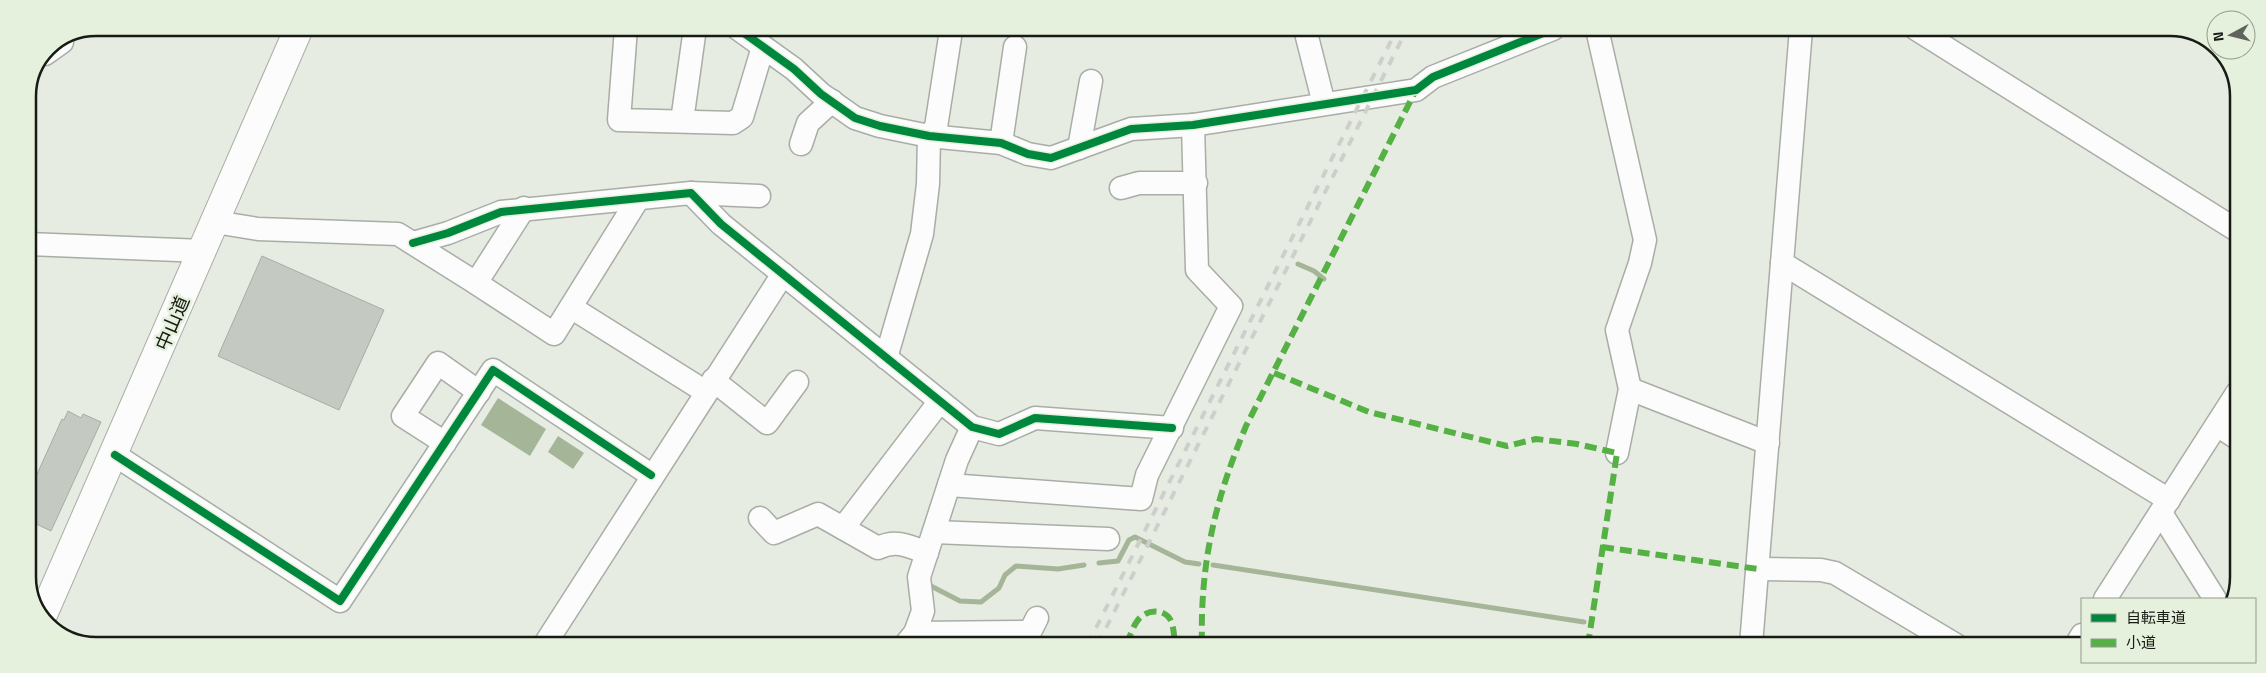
<svg xmlns="http://www.w3.org/2000/svg" width="2266" height="673" font-family="'Titillium Web','Noto Sans JP',sans-serif">
<style>
.water{fill:#a5b598}
.lines{fill:none;stroke-linecap:round;stroke-linejoin:round}
.stream{stroke:#a5b598;stroke-width:5}
.building{fill:#c4c9c1;stroke:#a8aca5}
.minor-casing{stroke:#a9ada6;stroke-width:25}
.highway-casing{stroke:#a9ada6;stroke-width:30}
.minor{stroke:#fbfcfb;stroke-width:22}
.highway{stroke:#fbfcfb;stroke-width:28}
.rail{stroke:#cecfcd;stroke-width:4;stroke-dasharray:9 9;stroke-linecap:butt}
.quiet{stroke:#55b144;stroke-width:6;stroke-dasharray:12 6;stroke-linecap:butt}
.cycleway-casing{stroke:#e6f1dd;stroke-width:11}
.cycleway{stroke:#00873e;stroke-width:8}
.labels{text-anchor:middle;stroke-width:5;stroke-linejoin:round;paint-order:stroke}
.street-label{font-size:19px;fill:#171b14;stroke:#e6f1dd}
.rim{fill:none;stroke:#171b14;stroke-width:2.5}
</style>
<rect width="100%" height="100%" fill="#e7ece2"/>
<g class="water">
<path d="M498,398l48,31 -16,27 -49,-31z"/>
<path d="M558,436l26,17 -11,16 -25,-17z"/>
</g>
<g class="lines">
<g class="stream">
<path d="M1298,264l16,7 10,8"/>
<path d="M1099,563l19,-2 11,-21 6,-3 50,25 14,2"/>
<path d="M1213,565l371,57"/>
<path d="M929,585l31,16 21,1 18,-14 6,-13 11,-9 42,3 26,-4"/>
</g>
</g>
<g class="building">
<path d="M262,256l122,54 -45,100 -121,-54z"/>
<path d="M68,411l13,7 2,-4 18,8 -50,109 -23,-11v-26l34,-75 2,1z"/>
</g>
<g class="lines">
<defs>
<g id="minor">
<path d="M626,28l-7,92 114,3 9,-6 21,-70"/>
<path d="M737,28l57,41 27,25 34,24 25,8 49,10 72,7 27,11 23,4 80,-29 62,-4 223,-35 17,-13 120,-48"/>
<path d="M1305,29l19,75"/>
<path d="M1597,29l48,211 -5,23 -23,67 13,59 -13,64"/>
<path d="M1916,29l322,202"/>
<path d="M45,54l17,-12"/>
<path d="M682,121l13,-93"/>
<path d="M1001,143l14,-96"/>
<path d="M801,144l7,-21 24,-22"/>
<path d="M1079,148l12,-67"/>
<path d="M1121,188l18,-5h57"/>
<path d="M691,193l68,3"/>
<path d="M215,222l43,7 140,5 78,49 48,-75"/>
<path d="M413,243l35,-10 53,-21 190,-19 30,31 251,203 27,7 36,-16 137,10"/>
<path d="M28,244l175,7"/>
<path d="M1782,263l387,237"/>
<path d="M476,283l78,51 84,-135"/>
<path d="M572,308l134,84"/>
<path d="M886,358l36,-124 6,-50 1,-48 7,-9 14,-90v-9"/>
<path d="M713,380l54,43 30,-41"/>
<path d="M1630,389l138,54"/>
<path d="M2217,425l20,13"/>
<path d="M445,443l-42,-27 35,-53 41,29"/>
<path d="M115,455l225,146 153,-231 158,105"/>
<path d="M949,485l192,14 6,-24 84,-169 -34,-36 -4,-145"/>
<path d="M2161,513l54,86"/>
<path d="M760,518l14,15 44,-19 60,34c18,-9 31,-2 49,5"/>
<path d="M843,528l97,-127"/>
<path d="M934,532l174,7"/>
<path d="M1758,569l63,1 14,3 121,72"/>
<path d="M2105,599l132,-206"/>
<path d="M915,633l115,-1 7,-14"/>
<path d="M545,644l238,-370"/>
<path d="M906,644l9,-11 8,-22 -4,-34 38,-117 15,-33"/>
<path d="M1751,645l50,-616"/>
<path d="M2076,645l6,-10"/>
</g>
<path id="highway" d="M42,617l257,-589"/>
</defs>
<use href="#minor" class="minor-casing"/>
<use href="#highway" class="highway-casing"/>
<use href="#minor" class="minor"/>
<use href="#highway" class="highway"/>
<g class="rail">
<path d="M1088,644l309,-615"/>
<path d="M1098,644l309,-615"/>
</g>
<g class="quiet">
<path d="M1274,373l95,39 138,34 29,-7 41,5 40,9 -29,192"/>
<path d="M1602,547l156,22"/>
<path d="M1126,644c4,-7 7,-18 12,-24 8,-11 27,-12 33,1 3,7 3,16 4,23"/>
<path d="M1202,644c-2,-81 13,-144 44,-218l170,-336"/>
</g>
<defs>
<g id="cycleway">
<path d="M737,28l57,41 27,25 34,24 25,8 49,10 72,7 27,11 23,4 80,-29 62,-4 223,-35 17,-13 120,-48"/>
<path d="M413,243l35,-10 53,-21 190,-19 30,31 251,203 27,7 36,-16 137,10"/>
<path d="M115,455l225,146 153,-231 158,105"/>
</g>
</defs>
<use href="#cycleway" class="cycleway-casing"/>
<use href="#cycleway" class="cycleway"/>
</g>
<g class="labels">
<g class="street-label">
<text transform="translate(172 323) rotate(-67)" y="7">中山道</text>
</g>
</g>
<path d="M0 0H2266V673H0ZM96 36H2170A60 60 0 0 1 2230 96V577A60 60 0 0 1 2170 637H96A60 60 0 0 1 36 577V96A60 60 0 0 1 96 36Z" fill="#e6f1dd" fill-rule="evenodd"/>
<path class="rim" d="M96 36H2170A60 60 0 0 1 2230 96V577A60 60 0 0 1 2170 637H96A60 60 0 0 1 36 577V96A60 60 0 0 1 96 36Z"/>
<rect x="2081" y="598" width="175" height="65" fill="#e6f1dd" stroke="#939b8d"/>
<rect x="2091" y="614" width="25" height="8" fill="#00873e" stroke="#939b8d"/>
<text x="2126" y="623" font-size="15" fill="#171b14">自転車道</text>
<rect x="2091" y="639" width="25" height="8" fill="#55b144" stroke="#939b8d"/>
<text x="2126" y="648" font-size="15" fill="#171b14">小道</text>
<g transform="translate(2231 35) rotate(263)"><circle r="24" fill="#e6f1dd" stroke="#939b8d"/>
<path d="M0-4L9 19L0 12L-9 19Z" fill="#60645c"/>
<text y="-8" font-size="14" font-weight="bold" text-anchor="middle" fill="#171b14">N</text>
</g>
</svg>
